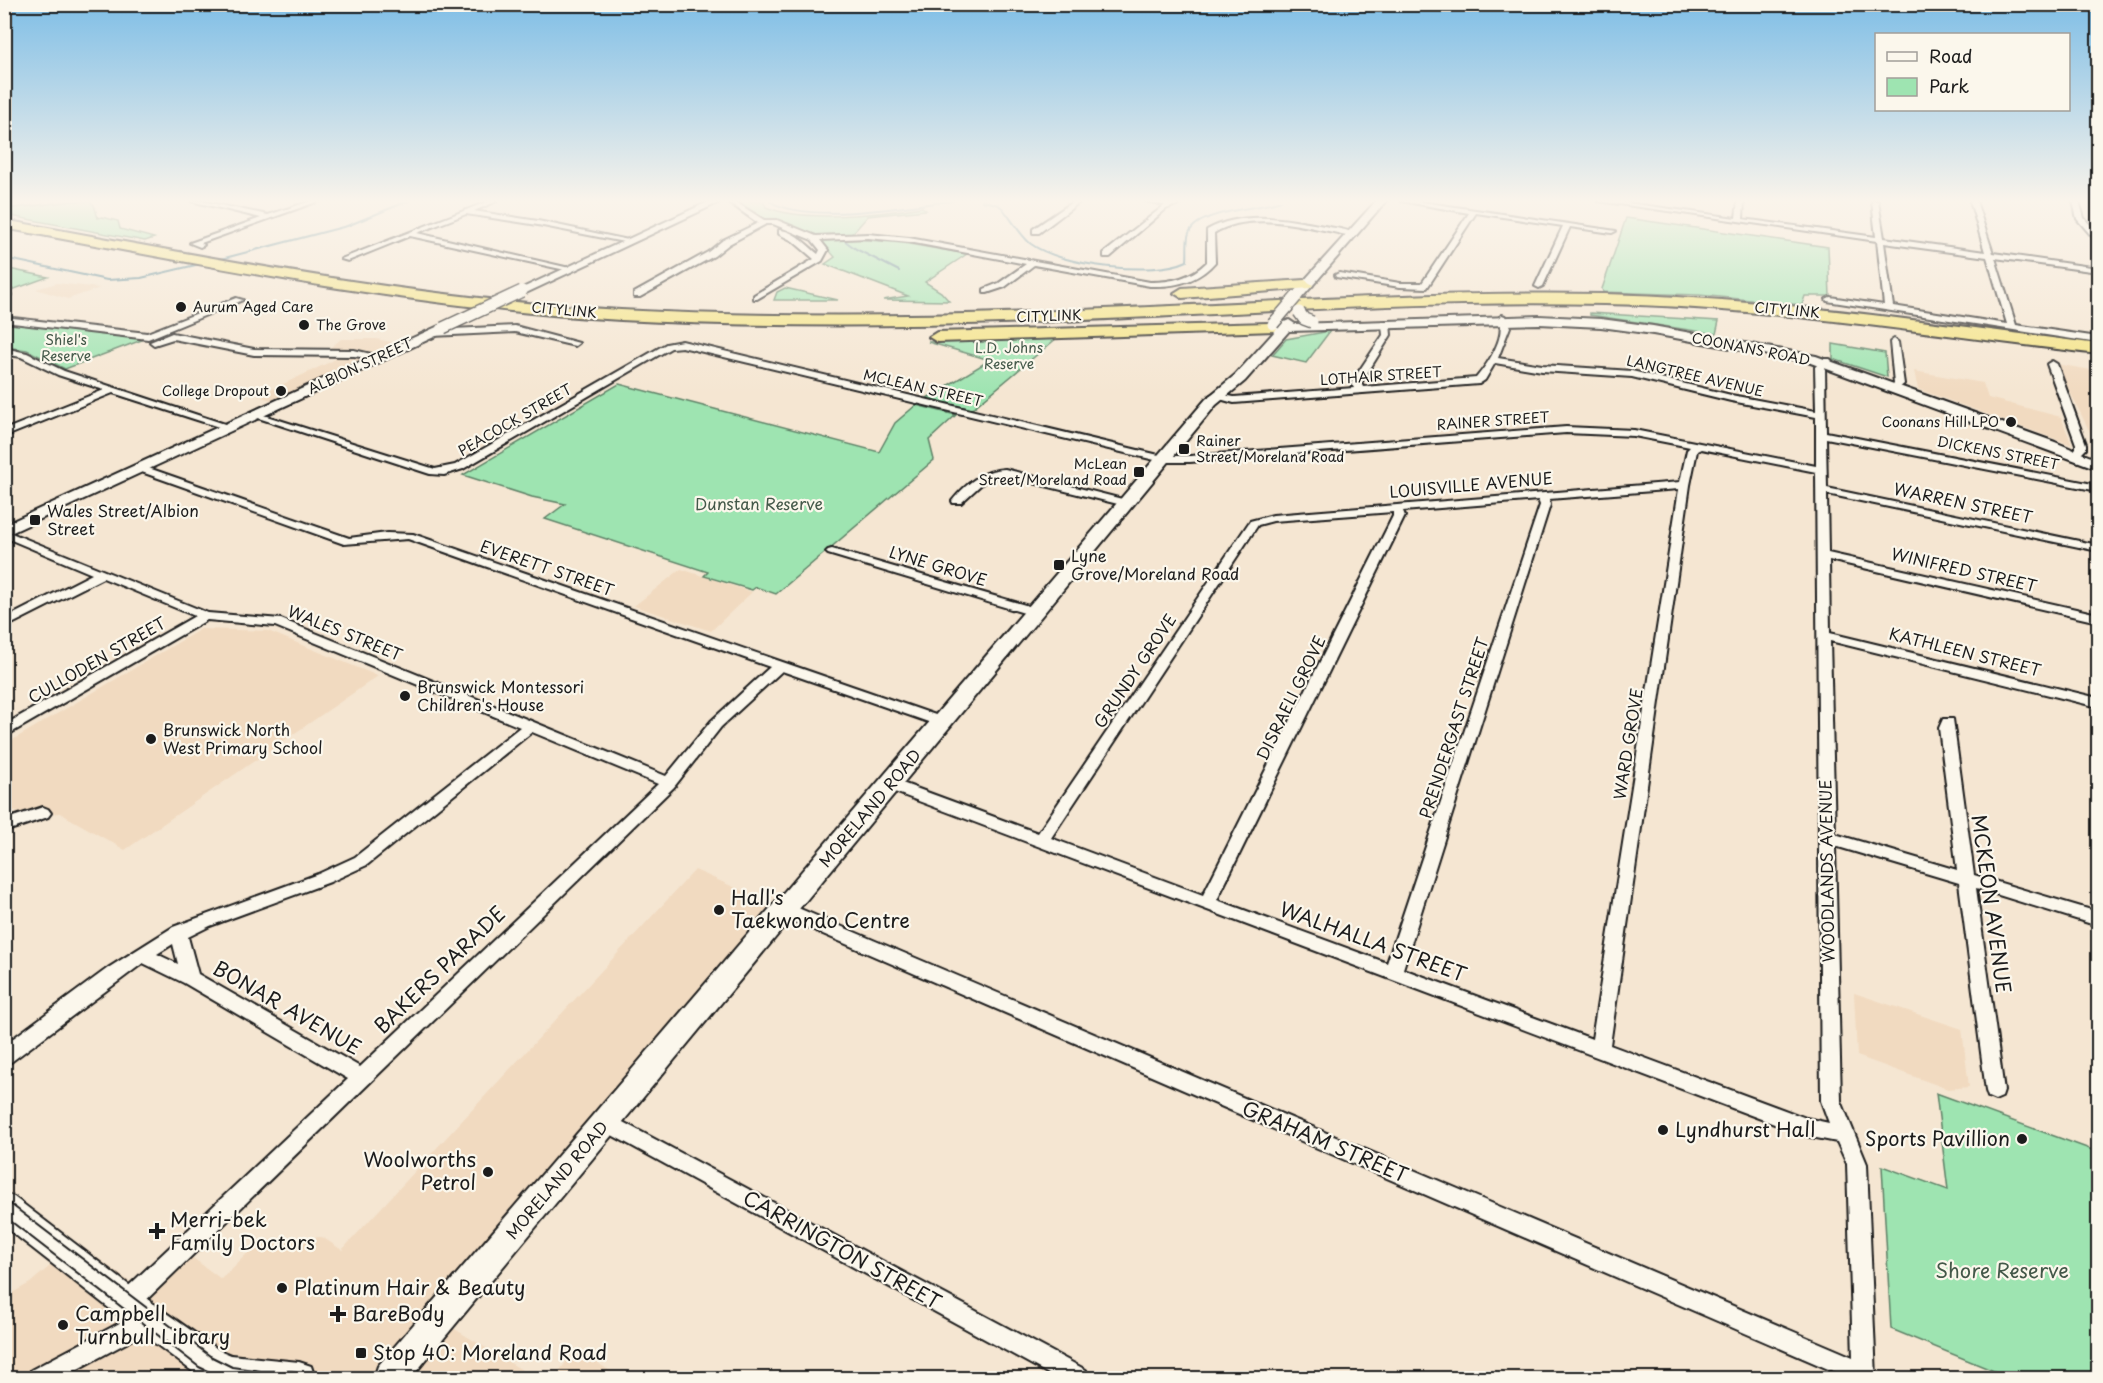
<svg xmlns="http://www.w3.org/2000/svg" width="2103" height="1383" font-family="'Playpen Sans',sans-serif">
<style>
.built{fill:#f1dac0}
.green{fill:#9ee4b1;stroke:#5d8066;stroke-width:1.5}
.lines{fill:none;stroke-linecap:round;stroke-linejoin:round}
.stream{stroke:#5a8693;stroke-width:2}
.street-casing{stroke:#1c1c1c;stroke-width:4}
.secondary-casing{stroke:#1c1c1c;stroke-width:4}
.highway-casing{stroke:#1c1c1c;stroke-width:4}
.street{fill:#fbf7ec;fill-rule:evenodd}
.secondary{fill:#fbf7ec;fill-rule:evenodd}
.highway{fill:#f4e382;fill-rule:evenodd}
.tram{stroke:#1c1c1c;stroke-width:2}
.secondary-bridge-casing{stroke:#1c1c1c;stroke-width:14;stroke-linecap:butt}
.secondary-bridge{stroke:#fbf7ec;stroke-width:11}
.poi-dot{fill:#1c1c1c;stroke:#fbf7ec;stroke-width:2}
.labels{text-anchor:middle;stroke-width:4.5;stroke-linejoin:round;paint-order:stroke}
.far-poi-label{font-size:14px;fill:#1c1c1c;stroke:#fbf7ec;text-anchor:start}
.far-street-label{font-size:14px;fill:#1c1c1c;stroke:#fbf7ec}
.far-park-label{font-size:14px;fill:#435849;stroke:#fbf7ec}
.street-label{font-size:16px;fill:#1c1c1c;stroke:#fbf7ec}
.park-label{font-size:16px;fill:#435849;stroke:#fbf7ec}
.poi-label{font-size:16px;fill:#1c1c1c;stroke:#fbf7ec;text-anchor:start}
.near-poi-label{font-size:20px;fill:#1c1c1c;stroke:#fbf7ec;text-anchor:start}
.near-street-label{font-size:20px;fill:#1c1c1c;stroke:#fbf7ec}
.near-park-label{font-size:20px;fill:#435849;stroke:#fbf7ec}
</style>
<rect width="100%" height="100%" fill="#f5e6d2"/>
<filter id="ink" filterUnits="userSpaceOnUse"><feTurbulence type="fractalNoise" baseFrequency=".0167" numOctaves="2"/><feDisplacementMap in="SourceGraphic" scale="12" xChannelSelector="R" yChannelSelector="G"/><feConvolveMatrix kernelMatrix="1 2 1 2 8 2 1 2 1" color-interpolation-filters="sRGB"/></filter>
<g filter="url(#ink)">
<g class="built">
<path d="M57,283l43,5 -32,11 -32,-10z"/>
<path d="M341,339h35l26,5 -124,58 -20,-6 74,-35 8,-7 -16,-1z"/>
<path d="M2056,364l42,7v66l-6,-1z"/>
<path d="M1914,371l69,12 5,15 73,19 11,28 -154,-56z"/>
<path d="M681,569l71,23 -41,39 -77,-25z"/>
<path d="M201,629l67,2 110,45 -253,174 -65,-37 -37,3 -18,-11 -1,-60z"/>
<path d="M695,870l86,38 -346,409 100,61h-383l-11,-8 -9,8h-68l-2,-16 -29,16h-28v-81l25,-14 47,-40 68,50 40,-41 36,27 39,-38 62,-4 20,13z"/>
<path d="M1854,993l108,36 7,58 -21,2 -91,-33z"/>
<path d="M576,1349l45,29h-67z"/>
</g>
<g class="green">
<path d="M73,201h16l5,4 4,13 4,-1 16,4 2,8 34,9 -9,3 -140,-26v-6z"/>
<path d="M737,201h26l3,6c38,16 115,7 156,0l4,3 -58,6 -17,19h-34l-56,-17z"/>
<path d="M1626,218l202,29 2,49h-25l-3,9 -103,-10 -96,-3 -1,-3z"/>
<path d="M844,238l59,5 64,11 -42,28 16,10 8,9 -66,-1 25,-4 -83,-32 10,-7 -12,-14 1,-3z"/>
<path d="M4,268l44,9 -39,14 -4,-1z"/>
<path d="M785,288l53,12h-64l3,-8z"/>
<path d="M1590,313l129,8 -3,13 -126,-19z"/>
<path d="M4,321l143,17 -82,31 -38,-19 -22,-3z"/>
<path d="M1330,331l-24,32 -34,-8 14,-16z"/>
<path d="M1057,338l-85,71 -45,-11 63,-38 -62,-18z"/>
<path d="M1833,344l52,9 2,24 -54,-18z"/>
<path d="M619,384l260,68 16,-29 21,-18 40,10 -27,25 5,20 -158,134 -20,-7 -4,3 -48,-14 4,-4 -163,-53 20,-15 -33,-7 -69,-22z"/>
<path d="M1936,1093l162,59v226h-87l-120,-49 -9,-163 66,24z"/>
</g>
<g class="lines">
<g class="stream">
<path d="M769,201c40,24 136,5 183,0"/>
<path d="M982,201c5,1 13,2 18,5 6,4 20,30 31,38 30,22 123,33 156,17 1,-8 -1,-21 2,-28 9,-23 71,-24 92,-32"/>
<path d="M841,238l15,11 43,22"/>
<path d="M4,258l103,22 34,-2 63,-15"/>
<path d="M217,260l130,-34 61,-25"/>
</g>
<defs>
<g id="street">
<path d="M191,201h10l67,14 43,-14h8l-118,42 3,2 -4,2 -10,-4 71,-25z"/>
<path d="M489,201h8l-23,10 64,10 95,20 -4,2 -91,-18 -72,-11 -49,19 157,36 -4,2 -160,-35 -62,25 -7,-2z"/>
<path d="M727,201h7l30,19h13l39,16 52,-2 41,4 241,44c22,0 41,-4 57,-20v-32c36,-20 78,-11 117,-4 10,2 23,3 32,8l-4,2c-43,-8 -98,-27 -138,-3l1,29c-17,20 -40,25 -65,24l-116,-21 -29,22 -18,6h-3v-4l15,-6 27,-19 -117,-22 -41,-4 -48,2 8,10 -6,11 -65,38h-3v-4l60,-36 -21,-18 -14,-7v-4c15,0 28,15 39,24l2,-4 -8,-10 -39,-16h-7l-37,20 -15,12 -74,41h-6v-4l74,-41 15,-12 35,-17z"/>
<path d="M1074,201h7l-42,32h-6v-4z"/>
<path d="M1145,201h42l-21,8 -56,48h-6v-4l61,-48z"/>
<path d="M1401,201h14l201,30 -4,2 -42,-6 -27,59 -4,2 -4,-2 28,-60 -87,-13 -49,75 -27,-1 -64,-10 -1,-2 4,-2 61,10h22l47,-70z"/>
<path d="M1598,201h15l123,17 2,-17h6l-1,18 133,18 -4,-36h6l6,37 101,14 -15,-51h6l17,52 105,15v4l-103,-14 21,67 82,12v6l-271,-42 -1,-2 4,-2 54,8 -7,-64zM1884,243l103,14 20,67 -114,-18z"/>
<path d="M2073,201h6l5,17 14,16v6h-3l-18,-21z"/>
<path d="M4,293h6l1,2 -7,3z"/>
<path d="M236,298l7,2 -95,39 -144,-17v-5l143,16z"/>
<path d="M1502,315l3,1 5,11 -12,31 44,7 90,6 99,24 85,16 -1,-44 9,-8h6l2,2 -7,7 1,64 272,53v6l-272,-53 1,50 271,57v6l-271,-57 1,59 270,61v8l-269,-62 1,73 268,65v9l-268,-66 5,193 122,36 -18,-142 4,-9h10l21,156 124,37v14l-122,-38 28,203 -2,6 -7,3 -7,-3 -2,-6 -27,-208 -124,-37 6,255 26,63 9,214h-27l-1070,-463 -2,-5 2,-5 6,-2 6,2 1062,452 -6,-193 -10,-22 -31,-6 -922,-348 -2,-4 2,-4h10l144,53 212,-312 23,-6 407,-33 7,-32 3,-3 -56,-11 -68,-3 -376,29h-27l-481,-115 -11,1 -208,121 -19,6 -14,-1 -181,-59 8,-2 178,56 20,-4 211,-121 16,-3 481,115h27l376,-29 68,3 182,36v-49l-85,-16 -99,-24 -90,-6 -47,-8 -10,17 -6,4 -245,19 -25,-7 5,-3 20,4 120,-9 -3,-5 32,-48 -1,-11 4,-3 4,3 1,11 -30,48 2,4 113,-9c11,-13 32,-43 22,-60zM1701,449l115,23 5,629 8,22 -23,-5 -196,-73 80,-560 7,-34zM1679,489l-87,550 -189,-70 147,-464 -1,-6zM1538,500l2,5 -153,458 -170,-63 188,-384 -2,-5zM1393,512v4l-190,379 -152,-57 207,-313 15,-4z"/>
<path d="M515,326l64,17 -4,3 -60,-14 -83,4 -4,-3 4,-3z"/>
<path d="M172,333l82,16 100,1 30,7 -4,3 -26,-4 -100,-1 -81,-16 -19,6 -4,-3z"/>
<path d="M1894,339l4,3 6,42 -10,8 -5,-3 5,-6 -4,-41z"/>
<path d="M4,348l23,5 37,18 170,56 -1,2h-8l-112,-36 -109,44v-7l100,-40 -46,-15 -37,-18 -17,-3z"/>
<path d="M2052,361l5,3 29,80v5l-7,7h-8l-1,-2 6,-6v-4l-29,-80z"/>
<path d="M140,465l209,73 38,-5 26,1 534,185 2,3 -2,3h-10l-155,-54 -61,56 -47,60 -539,524 -8,3 -8,-3 -3,-8 3,-8 229,-216 -164,-96 -41,-20 -132,99 -7,2v-19l104,-77 65,-41 145,-53 37,-17 165,-130 -245,-101 -68,-6 -203,117v-12l191,-109 -92,-38 -99,50v-9l88,-45 -88,-37v-7l204,83 73,6 385,157 45,-55 59,-54 -362,-128 -64,5 -208,-74v-4zM532,732l126,52 -298,283 -162,-93 -10,-37 22,-11 120,-44 37,-17zM173,944l5,20 -21,-10z"/>
<path d="M2098,468v11l-5,-3v-5z"/>
<path d="M1005,469l125,32 1,2 -5,3 -121,-30 -19,4 -25,23h-8l-1,-2c14,-17 30,-31 53,-32z"/>
<path d="M832,549l207,60 2,3 -2,3h-8l-203,-61 -2,-2 2,-2z"/>
<path d="M43,807l5,2 3,4 -3,4 -44,15v-12z"/>
<path d="M606,1113l480,257 3,8h-33l-457,-250 -3,-6 3,-6z"/>
<path d="M148,1308l8,3 3,8 -3,8 -95,51h-33l3,-8z"/>
</g>
<g id="secondary">
<path d="M710,201h12l-196,92h-8l-2,-2z"/>
<path d="M1376,201h10l-86,99h-8v-6z"/>
<path d="M1539,316l62,3 52,7 163,30 239,86 43,18v9l-290,-107 -155,-28 -52,-7 -62,-3 -250,7 -44,50 -29,24 -805,973h-37l4,-12 828,-967 29,-24 40,-44 -4,-3 18,-8 6,4z"/>
<path d="M443,324l4,1 2,3 -2,3 -443,205v-11z"/>
<path d="M4,1193l10,4 145,111 60,42 12,5 68,7 12,4 4,12h-106l-13,-4 -59,-44 -133,-104z"/>
</g>
<g id="highway">
<path d="M4,220c205,37 409,79 617,90 169,9 339,6 507,-2 159,-7 317,-17 476,-14 166,4 330,29 494,50v10c-164,-19 -328,-47 -494,-50 -158,-4 -317,7 -475,14 -169,8 -339,11 -508,2 -208,-12 -412,-54 -617,-92z"/>
<path d="M1305,280l8,5 -3,3 -128,10 -8,-5 8,-5z"/>
<path d="M1269,323l8,5 -2,3 -338,11 -8,-5 8,-5z"/>
</g>
</defs>
<use href="#street" class="street-casing"/>
<use href="#secondary" class="secondary-casing"/>
<use href="#highway" class="highway-casing"/>
<use href="#street" class="street"/>
<use href="#secondary" class="secondary"/>
<use href="#highway" class="highway"/>
<g class="tram">
<path d="M4,1199l206,157 22,11 29,4h30l43,7"/>
<path d="M4,1216l195,151 23,11"/>
</g>
<defs>
<g id="secondary-bridge">
<path d="M1299,312l5,7 8,3"/>
<path d="M1273,324l23,-27"/>
<path d="M443,328l79,-37"/>
</g>
</defs>
<use href="#secondary-bridge" class="secondary-bridge-casing"/>
<use href="#secondary-bridge" class="secondary-bridge"/>
</g>
</g>
<linearGradient id="sky" x2="0" y2="1"><stop stop-color="#7fbee6"/><stop offset="0.51" stop-color="#faf4eb"/><stop offset="1" stop-color="#faf4eb" stop-opacity="0"/></linearGradient>
<rect width="2103" height="394" fill="url(#sky)"/>
<g class="poi-dot">
<circle cx="181" cy="307" r="6"/>
<circle cx="304" cy="325" r="6"/>
<circle cx="281" cy="391" r="6"/>
<circle cx="2011" cy="422" r="6"/>
<rect x="1178" y="443" width="12" height="12" rx="3"/>
<rect x="1133" y="466" width="12" height="12" rx="3"/>
<rect x="29" y="514" width="12" height="12" rx="3"/>
<rect x="1053" y="559" width="12" height="12" rx="3"/>
<circle cx="405" cy="696" r="6"/>
<circle cx="151" cy="739" r="6"/>
<circle cx="719" cy="910" r="6"/>
<circle cx="1663" cy="1130" r="6"/>
<circle cx="2022" cy="1139" r="6"/>
<circle cx="488" cy="1172" r="6"/>
<path d="M154 1222h6v6h6v6h-6v6h-6v-6h-6v-6h6z"/>
<circle cx="282" cy="1288" r="6"/>
<path d="M335 1305h6v6h6v6h-6v6h-6v-6h-6v-6h6z"/>
<circle cx="63" cy="1325" r="6"/>
<rect x="355" y="1347" width="12" height="12" rx="3"/>
</g>
<g class="labels">
<g class="far-poi-label">
<text x="193" y="312">Aurum Aged Care</text>
<text x="316" y="330">The Grove</text>
<text x="269" y="396" text-anchor="end">College Dropout</text>
<text x="1999" y="427" text-anchor="end">Coonans Hill LPO</text>
<text x="1196" y="446">Rainer<tspan x="1196" dy="16">Street/Moreland Road</tspan></text>
<text x="1127" y="469" text-anchor="end">McLean<tspan x="1127" dy="16">Street/Moreland Road</tspan></text>
</g>
<g class="far-street-label">
<text transform="translate(564 310) rotate(5)" y="5">CITYLINK</text>
<text transform="translate(1787 310) rotate(5)" y="5">CITYLINK</text>
<text transform="translate(1049 316) rotate(-2)" y="5">CITYLINK</text>
<text transform="translate(1751 349) rotate(11)" y="5">COONANS ROAD</text>
<text transform="translate(360 366) rotate(-25)" y="5">ALBION STREET</text>
<text transform="translate(1381 376) rotate(-4)" y="5">LOTHAIR STREET</text>
<text transform="translate(1695 376) rotate(13)" y="5">LANGTREE AVENUE</text>
<text transform="translate(923 388) rotate(13)" y="5">MCLEAN STREET</text>
<text transform="translate(515 420) rotate(-30)" y="5">PEACOCK STREET</text>
<text transform="translate(1493 421) rotate(-4)" y="5">RAINER STREET</text>
<text transform="translate(1998 453) rotate(11)" y="5">DICKENS STREET</text>
</g>
<g class="far-park-label">
<text x="66" y="345">Shiel's<tspan x="66" dy="16">Reserve</tspan></text>
<text x="1009" y="353">L.D. Johns<tspan x="1009" dy="16">Reserve</tspan></text>
</g>
<g class="street-label">
<text transform="translate(1471 485) rotate(-5)" y="6">LOUISVILLE AVENUE</text>
<text transform="translate(1963 503) rotate(12)" y="6">WARREN STREET</text>
<text transform="translate(938 566) rotate(17)" y="6">LYNE GROVE</text>
<text transform="translate(547 568) rotate(19)" y="6">EVERETT STREET</text>
<text transform="translate(1964 570) rotate(13)" y="6">WINIFRED STREET</text>
<text transform="translate(345 633) rotate(22)" y="6">WALES STREET</text>
<text transform="translate(1965 652) rotate(14)" y="6">KATHLEEN STREET</text>
<text transform="translate(97 660) rotate(-30)" y="6">CULLODEN STREET</text>
<text transform="translate(1135 671) rotate(-56)" y="6">GRUNDY GROVE</text>
<text transform="translate(1291 698) rotate(-64)" y="6">DISRAELI GROVE</text>
<text transform="translate(1454 728) rotate(-72)" y="6">PRENDERGAST STREET</text>
<text transform="translate(1628 744) rotate(-81)" y="6">WARD GROVE</text>
<text transform="translate(870 808) rotate(-50)" y="6">MORELAND ROAD</text>
<text transform="translate(1827 871) rotate(-91)" y="6">WOODLANDS AVENUE</text>
<text transform="translate(557 1180) rotate(-50)" y="6">MORELAND ROAD</text>
</g>
<g class="park-label">
<text x="759" y="510">Dunstan Reserve</text>
</g>
<g class="poi-label">
<text x="47" y="517">Wales Street/Albion<tspan x="47" dy="18">Street</tspan></text>
<text x="1071" y="562">Lyne<tspan x="1071" dy="18">Grove/Moreland Road</tspan></text>
<text x="417" y="693">Brunswick Montessori<tspan x="417" dy="18">Children's House</tspan></text>
<text x="163" y="736">Brunswick North<tspan x="163" dy="18">West Primary School</tspan></text>
</g>
<g class="near-poi-label">
<text x="731" y="905">Hall's<tspan x="731" dy="23">Taekwondo Centre</tspan></text>
<text x="1675" y="1137">Lyndhurst Hall</text>
<text x="2010" y="1146" text-anchor="end">Sports Pavillion</text>
<text x="476" y="1167" text-anchor="end">Woolworths<tspan x="476" dy="23">Petrol</tspan></text>
<text x="170" y="1227">Merri-bek<tspan x="170" dy="23">Family Doctors</tspan></text>
<text x="294" y="1295">Platinum Hair &amp; Beauty</text>
<text x="75" y="1321">Campbell<tspan x="75" dy="23">Turnbull Library</tspan></text>
<text x="352" y="1321">BareBody</text>
<text x="373" y="1360">Stop 40: Moreland Road</text>
</g>
<g class="near-street-label">
<text transform="translate(1991 904) rotate(82)" y="7">MCKEON AVENUE</text>
<text transform="translate(1373 942) rotate(20)" y="7">WALHALLA STREET</text>
<text transform="translate(440 970) rotate(-44)" y="7">BAKERS PARADE</text>
<text transform="translate(287 1008) rotate(30)" y="7">BONAR AVENUE</text>
<text transform="translate(1325 1142) rotate(23)" y="7">GRAHAM STREET</text>
<text transform="translate(842 1250) rotate(29)" y="7">CARRINGTON STREET</text>
</g>
<g class="near-park-label">
<text x="2002" y="1278">Shore Reserve</text>
</g>
</g>
<rect width="2103" height="1383" fill="none" stroke="#fbf7ec" stroke-width="24"/>
<rect x="12" y="12" width="2079" height="1359" fill="none" stroke="#1c1c1c" stroke-width="2" filter="url(#ink)"/>
<rect x="1875" y="33" width="195" height="78" fill="#fbf7ec" stroke="#a29f99" stroke-width="1.5"/>
<rect x="1887" y="52" width="30" height="9" fill="#fbf7ec" stroke="#a29f99" stroke-width="1.5"/>
<text x="1929" y="63" font-size="18" fill="#1c1c1c">Road</text>
<rect x="1887" y="78" width="30" height="18" fill="#9ee4b1" stroke="#a29f99" stroke-width="1.5"/>
<text x="1929" y="93" font-size="18" fill="#1c1c1c">Park</text>
</svg>
